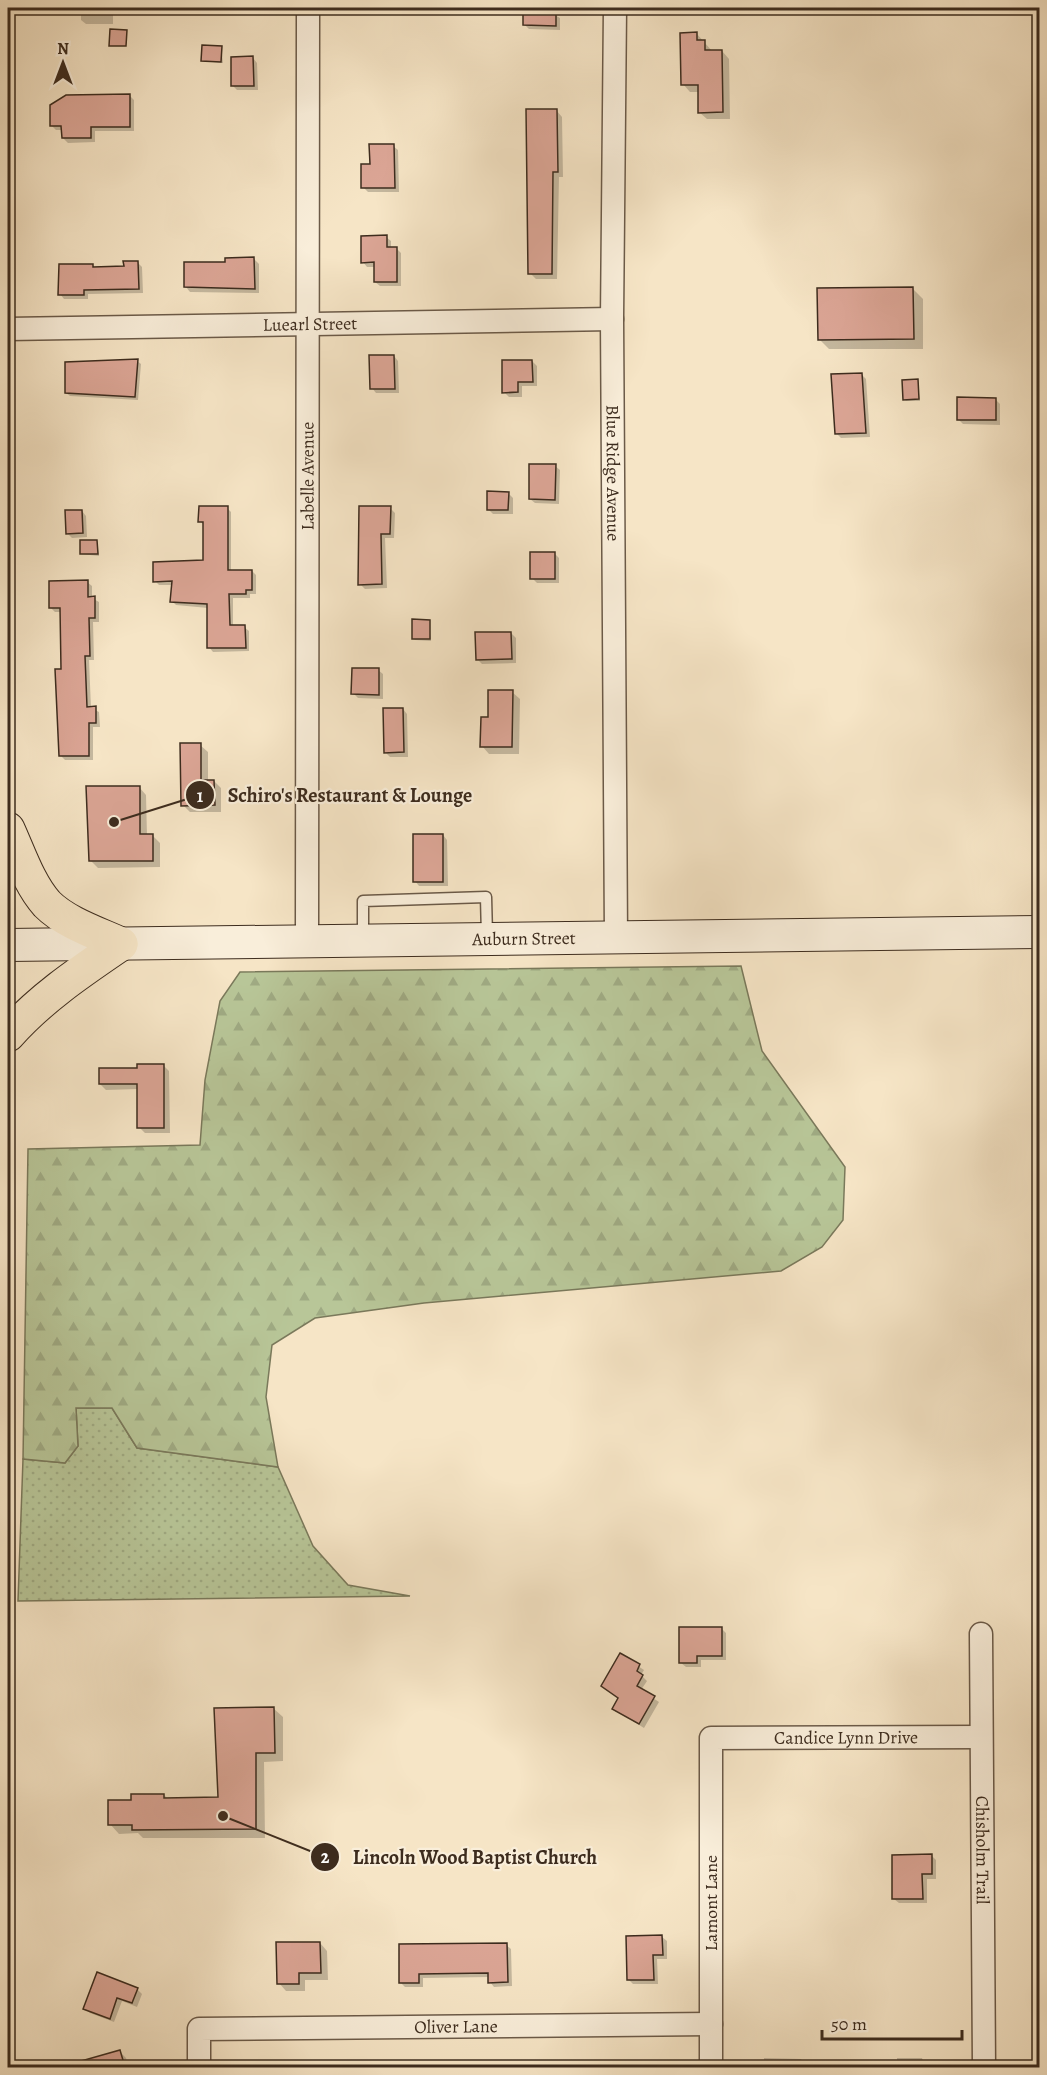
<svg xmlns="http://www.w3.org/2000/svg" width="1047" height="2075" font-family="Alegreya,serif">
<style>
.grass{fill:url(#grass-dots);stroke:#7a795b;stroke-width:1.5}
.forest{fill:url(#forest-firs);stroke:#7a795b;stroke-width:1.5}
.shadow{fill:#0003}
.building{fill:#dba595;stroke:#3d2c1e;stroke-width:1.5}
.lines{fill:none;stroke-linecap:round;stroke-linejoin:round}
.lane-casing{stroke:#6b5a48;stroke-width:13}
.street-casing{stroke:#6b5a48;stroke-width:25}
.secondary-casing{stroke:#3d2c1e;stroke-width:34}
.primary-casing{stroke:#3d2c1e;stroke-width:35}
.lane{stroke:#f9eeda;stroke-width:10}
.street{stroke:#f9eeda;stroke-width:22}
.secondary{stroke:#f9eeda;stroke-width:32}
.primary{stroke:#f6e5c6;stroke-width:33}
.labels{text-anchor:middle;stroke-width:4.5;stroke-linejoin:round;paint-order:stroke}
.street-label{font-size:18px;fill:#3d2c1e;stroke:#f9eeda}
.leader{fill:none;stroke:#3d2c1e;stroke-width:2}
.callout-dot{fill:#3d2c1e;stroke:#f9eeda;stroke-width:2}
.mark-label{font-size:18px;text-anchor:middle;font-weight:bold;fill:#fff}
.callout-label{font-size:20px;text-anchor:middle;font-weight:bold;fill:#3d2c1e;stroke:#f9eeda;stroke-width:4.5;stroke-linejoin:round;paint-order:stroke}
</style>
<defs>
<pattern id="grass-dots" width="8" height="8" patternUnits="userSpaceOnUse" patternTransform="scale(1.5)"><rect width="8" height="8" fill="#b8c698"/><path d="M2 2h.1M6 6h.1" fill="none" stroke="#9faa83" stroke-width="1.8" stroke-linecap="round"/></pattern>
<pattern id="forest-firs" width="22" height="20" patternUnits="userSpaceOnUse" patternTransform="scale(1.5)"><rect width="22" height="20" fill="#b8c698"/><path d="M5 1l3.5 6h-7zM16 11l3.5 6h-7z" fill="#9faa83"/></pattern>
</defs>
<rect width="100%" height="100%" fill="#f6e5c6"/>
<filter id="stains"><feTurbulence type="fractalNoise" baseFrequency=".00333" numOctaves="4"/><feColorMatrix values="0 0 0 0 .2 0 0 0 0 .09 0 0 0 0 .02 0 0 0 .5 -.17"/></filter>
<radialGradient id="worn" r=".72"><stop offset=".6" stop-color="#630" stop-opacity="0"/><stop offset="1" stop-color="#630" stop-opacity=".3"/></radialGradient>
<path class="grass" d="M76,1408h36l25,40 141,19 35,79 35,39 62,11 -392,5 5,-142 42,4 13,-17z"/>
<path class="forest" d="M741,966l21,85 83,116 -2,53 -21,27 -41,24 -357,32 -109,15 -43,27 -6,52 12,70 -141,-19 -25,-40h-36l2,38 -13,17 -42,-4 5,-310 172,-4 5,-65 15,-79 20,-29z"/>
<g class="shadow">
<path d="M81,8h32v16h-27l-5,-4z"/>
<path d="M525,8h26v5l9,5v12l-31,-1 -5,-5z"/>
<path d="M697,34l15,17h10l7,8 1,60h-23l-8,-7v-20h-9l-7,-8z"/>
<path d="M221,47l2,16 -20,-2z"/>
<path d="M253,58l4,5 1,27h-21l-4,-4z"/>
<path d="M129,95l5,5v31h-39v11l-27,1 -5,-5v-8h-7l-5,-5z"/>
<path d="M556,110l6,7 1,60h-4l-2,102h-21l-6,-6z"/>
<path d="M393,146l5,4 1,42h-31l-5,-5 8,-22z"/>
<path d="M386,237l5,4v7h5l5,5v33h-21l-5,-4v-15h-8l-4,-5z"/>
<path d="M254,259l5,5v29l-69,-1 -4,-5z"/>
<path d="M138,263l4,4 1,26 -55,1v5h-24l-4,-5 33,-28 3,3 29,-1z"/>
<path d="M913,289l10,10v50h-94l-10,-10z"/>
<path d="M394,356l4,5 1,32h-23l-4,-5z"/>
<path d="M137,361l4,3 -3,36 -68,-4 -4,-3z"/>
<path d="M532,361l5,5v20h-15v11h-13l-5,-5z"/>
<path d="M861,374l5,5 4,58 -29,1 -5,-5z"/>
<path d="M917,381l3,20h-14l-2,-2z"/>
<path d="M995,399l5,5v21l-37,-1 -5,-5z"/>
<path d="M555,466l5,4 -1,34 -24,-1 -5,-4z"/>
<path d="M508,493l5,5v16h-20l-5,-5z"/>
<path d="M227,508l4,4v59h21l4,4v19h-6v4h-17v29h11l5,4v20l-36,1 -4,-5 -1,-39 -32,-3 -4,-4 1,-16h-14l-4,-4 49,-19 1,-36 -5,-5z"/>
<path d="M390,508l5,5 -1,25h-9l2,50 -22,1 -5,-5z"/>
<path d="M82,511l4,5 1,21 -15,1 -5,-5z"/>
<path d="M97,542l2,14 -18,-2z"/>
<path d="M554,553l5,5v25h-22l-5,-5z"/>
<path d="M87,582l5,4v12l7,4v20h-6l1,38h-5l2,48 8,4 1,15h-7v33h-28l-4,-4 1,-144h-7l-5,-5z"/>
<path d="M429,621l2,20 -16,-1 -2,-2z"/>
<path d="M511,633l5,5v25l-34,1 -5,-5z"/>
<path d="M378,670l5,4v25l-25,-1 -5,-5z"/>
<path d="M512,692l8,7 -1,55h-30l-7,-8 8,-27z"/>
<path d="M403,709l4,5 1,43h-18l-5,-5z"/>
<path d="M200,745l8,7v29h6l7,7v24h-31l-7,-7z"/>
<path d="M139,787l7,8 1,41h6l7,7v24l-62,1 -8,-8z"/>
<path d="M443,835l4,5 1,46h-29l-4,-5z"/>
<path d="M163,1065l6,6 1,62h-25l-6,-6 -1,-38 -32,1 -6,-6 38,-15z"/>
<path d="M721,1628l5,5v27h-25v7h-15l-5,-4z"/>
<path d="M621,1655l23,15 -3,5 6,6 -6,9 18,12 -15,26 -30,-19 6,-10z"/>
<path d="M273,1708l10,9v44l-19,1 1,76h-122l-5,-5 -19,1 -9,-10 23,-23 31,-6 4,4h51z"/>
<path d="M931,1855l5,5v19h-9v24h-28l-5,-4z"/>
<path d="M662,1937l5,4v18h-10l1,25h-25l-4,-4z"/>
<path d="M320,1943l7,8 1,29h-23v11h-19l-7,-8z"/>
<path d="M506,1945l5,4 1,37 -18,1 -4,-5v-5l-67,1v9h-18l-5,-5 1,-36z"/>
<path d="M137,1989l5,5 -5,13 -15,-6 -8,21 -24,-9 -5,-5z"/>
<path d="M120,2052l6,6 3,10h-47l-2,-5z"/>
<path d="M764,2058l37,1 5,9h-42z"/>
<path d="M897,2058h25l4,10h-29z"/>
</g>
<g class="building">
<path d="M523,8h24v3h9v15l-33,-1z"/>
<path d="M110,29l17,1 -1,16h-17z"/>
<path d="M697,32v8h8v10h17l1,62 -25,1v-28h-17l-1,-52z"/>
<path d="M202,45l20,1 -1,16 -20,-1z"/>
<path d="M253,56l1,30h-23v-29z"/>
<path d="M130,94v33h-39v11h-29l-1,-12h-11v-21l16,-10z"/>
<path d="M526,109h31l1,63h-5l-1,102h-24z"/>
<path d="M369,144h25l1,44h-34v-24h9z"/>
<path d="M387,235v12h10v35h-23v-20l-13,1v-27z"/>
<path d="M254,257l1,32 -71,-2v-25h41v-4z"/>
<path d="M123,261h15l1,28 -55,1v5h-26l1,-31h34v3l31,-1z"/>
<path d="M913,287l1,52 -96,1 -1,-52z"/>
<path d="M369,355h25l1,34h-25z"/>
<path d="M138,359l-3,38 -70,-4v-31z"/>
<path d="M502,360h30l1,22h-15v10l-16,1z"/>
<path d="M862,373l4,60 -31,1 -4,-60z"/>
<path d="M918,379l1,20 -16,1 -1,-20z"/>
<path d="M957,397l39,1v22h-39z"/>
<path d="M529,464h27l-1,36 -26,-1z"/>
<path d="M487,491l22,1 -1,18h-21z"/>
<path d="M199,506h29v64h24v20h-6v4h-17l1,31h15l1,23h-39v-44l-37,-2 2,-21 -19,1v-20l50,-2v-38h-5z"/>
<path d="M359,506h32l-1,28h-9l1,50 -24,1z"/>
<path d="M65,510h17l1,23 -17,1z"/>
<path d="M80,540h17l1,14h-18z"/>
<rect x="530" y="552" width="25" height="27"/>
<path d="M88,580v17l7,-1v22h-6l1,38h-5l2,51 9,-1v17h-7v33h-30l-4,-87h6l-1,-61h-11v-27z"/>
<path d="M412,619l18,1v19h-18z"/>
<path d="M475,632h36l1,27 -36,1z"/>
<path d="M352,668h27v27l-28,-1z"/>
<path d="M488,690h25l-1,57h-32l1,-30h7z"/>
<path d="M383,708h20l1,44 -20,1z"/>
<path d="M180,743h21v37h13l1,25 -34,1z"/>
<path d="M86,786h54v48h13v27h-64z"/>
<rect x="413" y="834" width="30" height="48"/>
<path d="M137,1064h27v64h-27v-44h-38v-16h38z"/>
<path d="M679,1627h43v29h-25v7h-18z"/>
<path d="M620,1653l20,11 -3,7 6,4 -6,11 18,10 -16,28 -27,-15 6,-11 -17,-12z"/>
<path d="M274,1707l1,46h-19v76l-124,1v-5h-24v-25h23v-6h33v4l54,-1 -4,-89z"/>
<path d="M932,1854v20h-10l1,25h-31v-44z"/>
<path d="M662,1935l1,20h-10l1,25h-27l-1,-44z"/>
<path d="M276,1942h44l1,31h-22v11h-22z"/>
<path d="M507,1943l1,39 -20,1v-10l-69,1v9h-20v-39z"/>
<path d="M97,1972l41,16 -6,15 -15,-5 -7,21 -27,-10z"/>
<path d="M120,2050l5,17h-50l-1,-4z"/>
</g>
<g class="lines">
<defs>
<path id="lane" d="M363,938v-37l123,-4 1,39"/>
<g id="street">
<path id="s1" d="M615,8l-3,311 4,618"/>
<path id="s2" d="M8,329l604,-10"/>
<path id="s3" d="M307,942l1,-934"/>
<path id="s4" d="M981,1634l3,434"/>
<path id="s5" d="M199,2068v-39l512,-5"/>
<path id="s6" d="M711,2068v-330l270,-1"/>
</g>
<g id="secondary">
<path id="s7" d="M8,945l1032,-13"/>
</g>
<g id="primary">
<path d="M8,829c11,24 21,55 39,75 19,19 50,29 74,40"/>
<path d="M8,1035c33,-37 72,-63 113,-91"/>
</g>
</defs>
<use href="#lane" class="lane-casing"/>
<use href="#street" class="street-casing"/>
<use href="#secondary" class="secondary-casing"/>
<use href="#primary" class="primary-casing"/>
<use href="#lane" class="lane"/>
<use href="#street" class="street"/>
<use href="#secondary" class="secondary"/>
<use href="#primary" class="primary"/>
</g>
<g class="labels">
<g class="street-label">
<text dy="6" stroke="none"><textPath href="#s2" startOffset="302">Luearl Street</textPath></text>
<text dy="6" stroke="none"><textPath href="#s1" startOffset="465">Blue Ridge Avenue</textPath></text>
<text dy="6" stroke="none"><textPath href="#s3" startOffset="466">Labelle Avenue</textPath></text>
<text dy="6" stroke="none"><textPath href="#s7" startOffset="516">Auburn Street</textPath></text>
<text dy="6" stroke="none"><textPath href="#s6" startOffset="465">Candice Lynn Drive</textPath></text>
<text dy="6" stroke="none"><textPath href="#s4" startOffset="216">Chisholm Trail</textPath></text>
<text transform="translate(711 1903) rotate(-90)" y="6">Lamont Lane</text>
<text dy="6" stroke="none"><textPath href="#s5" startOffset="296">Oliver Lane</textPath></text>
</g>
</g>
<path class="leader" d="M114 822L200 795M223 1816L325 1857"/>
<g class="callout-dot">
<circle cx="114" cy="822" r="6"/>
<circle cx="223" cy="1816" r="6"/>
<circle cx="200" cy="795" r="15"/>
<circle cx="325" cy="1857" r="15"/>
</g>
<g class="mark-label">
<text x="200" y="802">1</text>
<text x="325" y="1863">2</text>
</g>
<g class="callout-label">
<text x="350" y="802">Schiro's Restaurant &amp; Lounge</text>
<text x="475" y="1864">Lincoln Wood Baptist Church</text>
</g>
<rect width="1047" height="2075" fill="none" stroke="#f6e5c6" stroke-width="30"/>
<rect x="9" y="9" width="1029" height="2057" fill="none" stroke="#3d2c1e" stroke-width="3"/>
<rect x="15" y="15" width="1017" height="2045" fill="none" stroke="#3d2c1e" stroke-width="1.5"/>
<g transform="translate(63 63)" stroke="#f9eeda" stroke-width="4.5" paint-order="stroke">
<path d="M0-4.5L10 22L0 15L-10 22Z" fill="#3d2c1e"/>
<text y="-9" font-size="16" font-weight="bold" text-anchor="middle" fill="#3d2c1e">N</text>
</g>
<path d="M822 2030v9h140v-9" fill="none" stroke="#3d2c1e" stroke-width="3"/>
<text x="831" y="2030" font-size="18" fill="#3d2c1e" stroke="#f9eeda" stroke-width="4.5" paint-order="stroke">50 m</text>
<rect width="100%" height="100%" filter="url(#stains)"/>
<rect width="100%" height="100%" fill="url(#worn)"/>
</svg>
